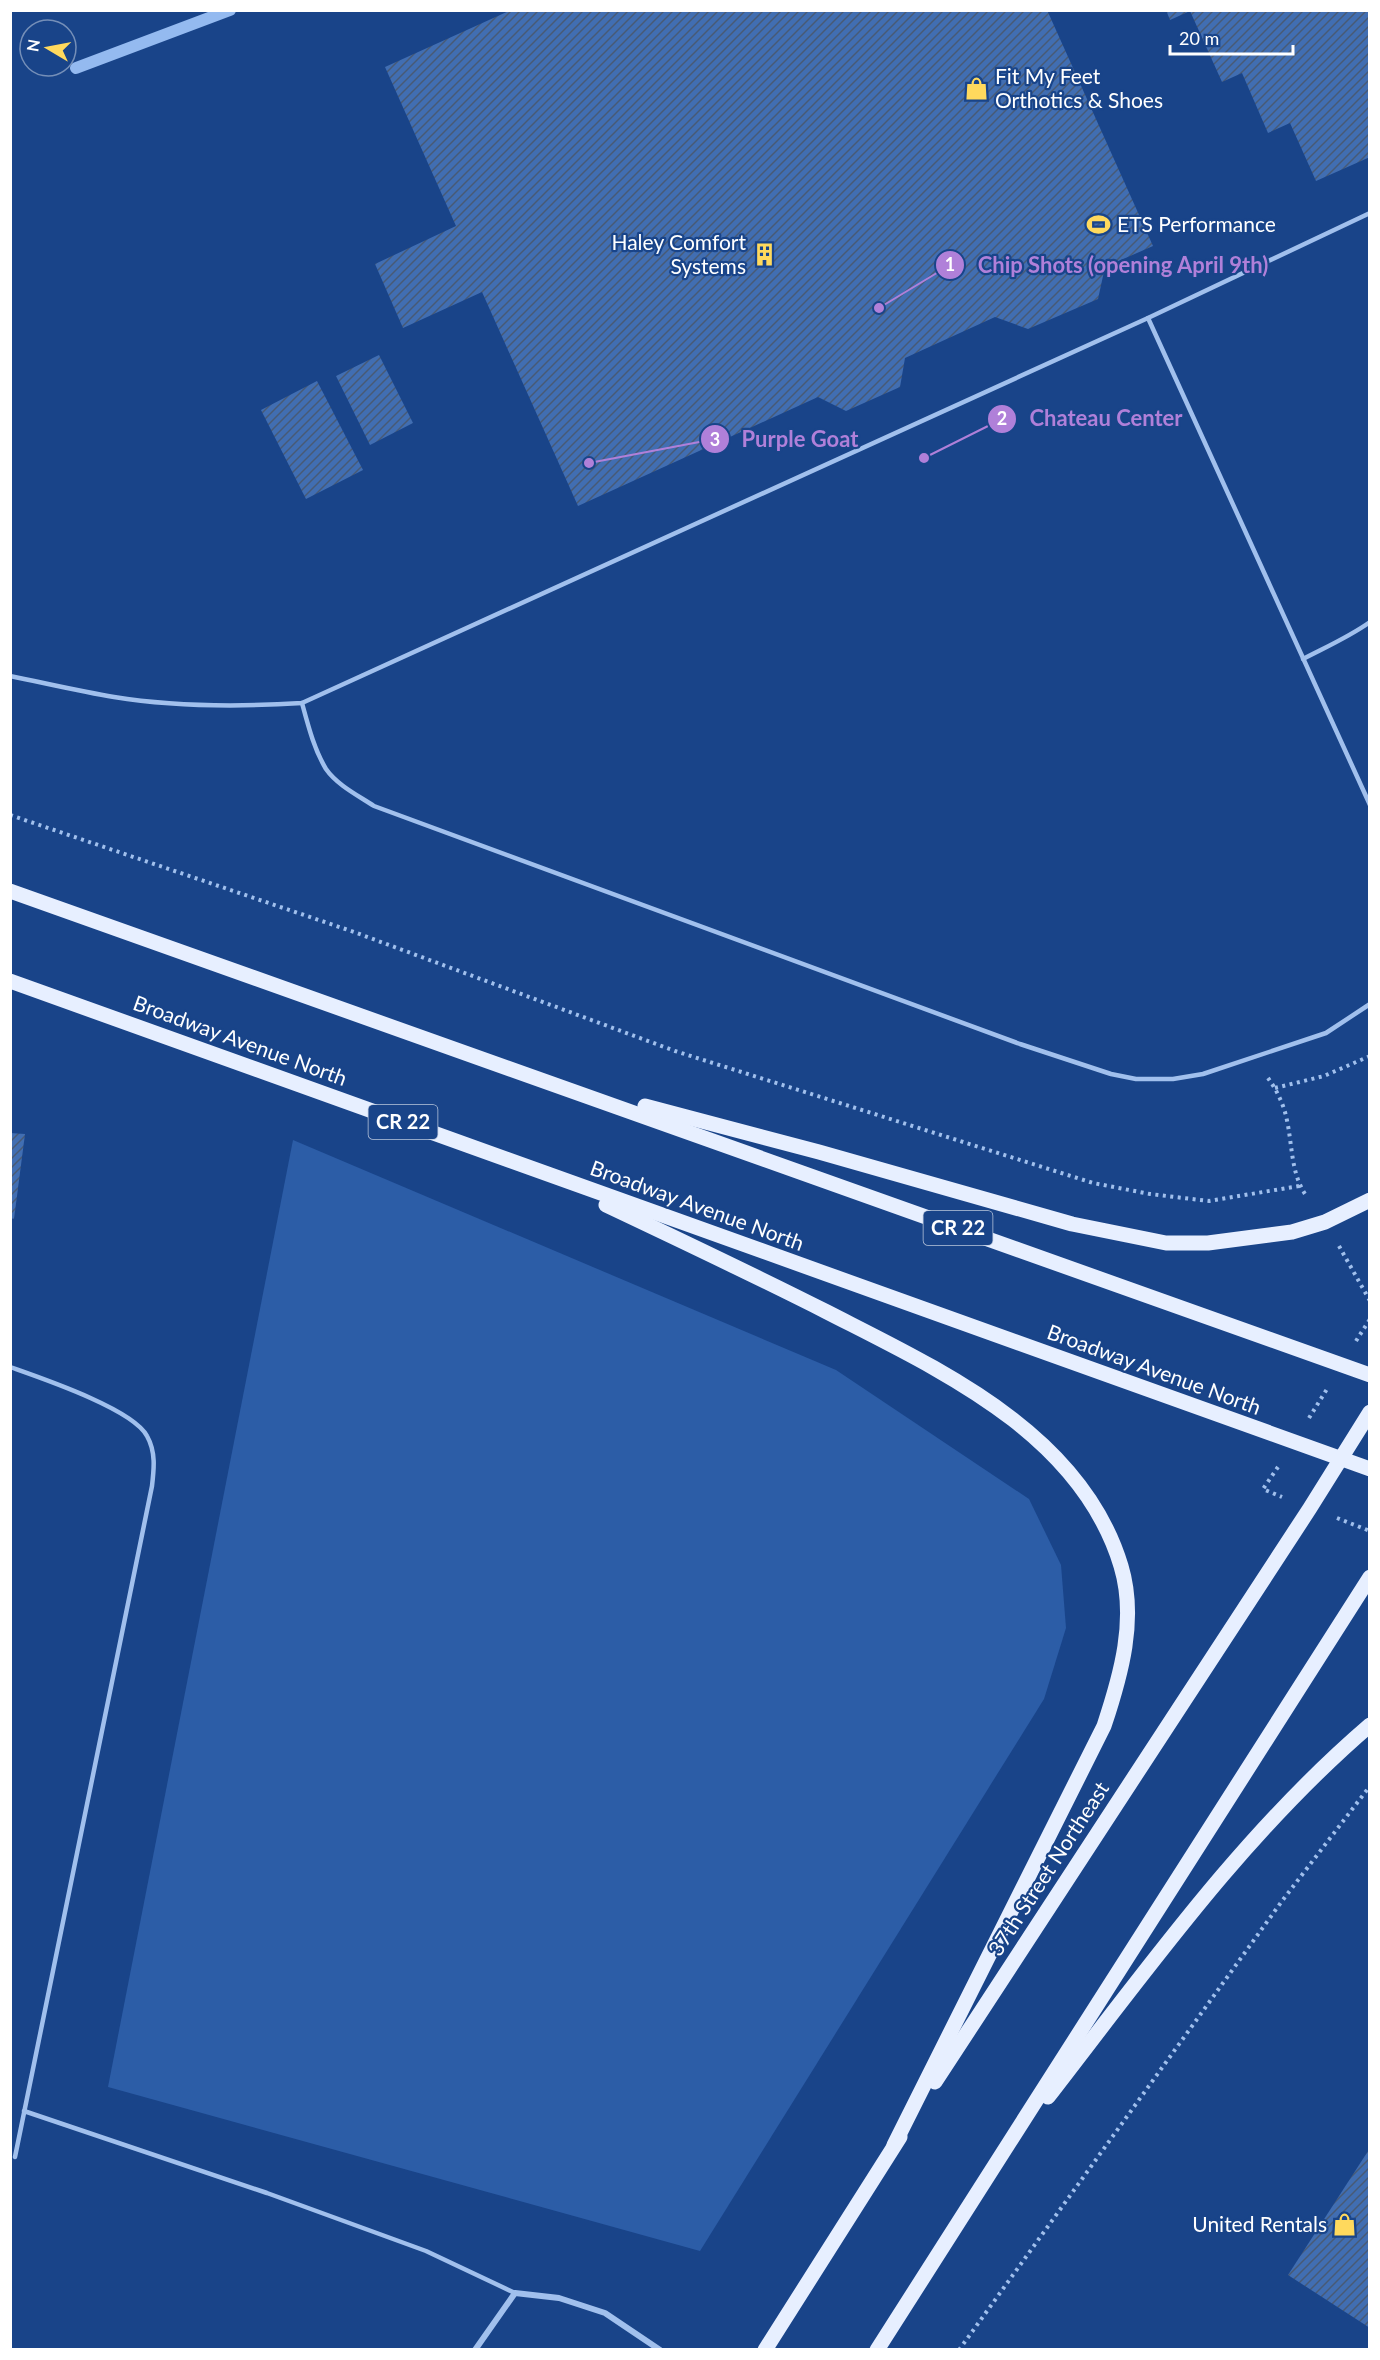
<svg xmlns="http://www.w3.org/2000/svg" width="1380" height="2360" font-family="Lato,sans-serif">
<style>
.grass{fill:#2c5da7}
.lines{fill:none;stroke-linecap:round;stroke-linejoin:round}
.stream{stroke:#94baf0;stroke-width:12}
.building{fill:url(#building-hatch)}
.path{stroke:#a1c0ed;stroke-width:4;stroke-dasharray:3 4.5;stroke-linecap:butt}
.service{stroke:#a1c0ed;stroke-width:4.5}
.minor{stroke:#a1c0ed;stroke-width:6}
.primary{stroke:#e7efff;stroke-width:15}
.labels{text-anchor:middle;stroke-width:4.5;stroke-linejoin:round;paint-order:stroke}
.shield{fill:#194489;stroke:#bac7dc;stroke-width:1.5}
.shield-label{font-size:20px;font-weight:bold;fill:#fff}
.poi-label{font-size:21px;fill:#fff;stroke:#194489;text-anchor:start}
.street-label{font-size:21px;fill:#fff;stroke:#194489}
.leader{fill:none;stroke:#b080d9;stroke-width:2}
.callout-dot{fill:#b080d9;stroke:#194489;stroke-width:2}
.mark-label{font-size:18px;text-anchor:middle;font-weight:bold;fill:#fff}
.callout-label{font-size:22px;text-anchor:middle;font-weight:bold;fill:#b080d9;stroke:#194489;stroke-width:4.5;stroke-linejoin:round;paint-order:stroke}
</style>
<defs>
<pattern id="building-hatch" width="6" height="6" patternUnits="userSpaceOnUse" patternTransform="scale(1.5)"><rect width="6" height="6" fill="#416eb2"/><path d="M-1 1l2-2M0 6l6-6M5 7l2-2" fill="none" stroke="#485a75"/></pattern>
</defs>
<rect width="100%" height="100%" fill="#194489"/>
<path class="grass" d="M293,1140l543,230 193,129 32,66 5,63 -22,71 -344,552 -592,-164z"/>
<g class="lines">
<path class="stream" d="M76,68l154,-58"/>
</g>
<g class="building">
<path d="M511,10h536l106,236 -48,21 -7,32 -70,30 -33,-12 -90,41 -5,29 -54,24 -28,-14 -240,109 -96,-214 -79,36 -28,-64 81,-38 -71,-159z"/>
<path d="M1166,10h204v147l-54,24 -26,-58 -22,10 -26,-60 -20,9 -32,-71 -20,9z"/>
<path d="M379,355l34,68 -43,22 -34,-69z"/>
<path d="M317,381l46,89 -57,29 -45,-89z"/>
<path d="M10,1133l15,1 -11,85 -4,-1z"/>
<path d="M1370,2148v180l-82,-53z"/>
</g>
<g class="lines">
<g class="path">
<path d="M10,815l344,117 321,119 418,132 57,11 59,7 90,-15"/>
<path d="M1268,1078c8,11 15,25 18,38 7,29 4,57 21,81"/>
<path d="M1275,1088l49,-12 46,-20"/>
<path d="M1339,1246l31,55"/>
<path d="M1356,1341l14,-22"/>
<path d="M1309,1418l18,-29"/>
<path d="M1278,1467l-15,22 19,8"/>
<path d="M1337,1518l33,13"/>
<path d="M959,2350l323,-449 88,-115"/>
</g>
<g class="service">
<path d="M1148,318l222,487"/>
<path d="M1303,659c23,-12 46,-22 67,-37"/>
<path d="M10,676c35,7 69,15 104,21 62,10 125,10 188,6l846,-385 222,-105"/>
<path d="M302,703c6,22 12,46 24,66 11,16 33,27 48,37l646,238 91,30 25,5h37l30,-5 123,-41 44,-29"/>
<path d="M10,1367c31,11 123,42 137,69 9,16 7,33 5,50l-137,671"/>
<path d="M24,2111l243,82 159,58 89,42"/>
</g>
<path class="minor" d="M475,2350l40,-57 44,5 46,15 55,37"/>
<g class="primary">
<path d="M10,891l1360,484"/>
<path d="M10,981l1360,488"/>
<path d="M645,1106l174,46 253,72 94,19h42l84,-11 33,-10 45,-22"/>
<path d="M606,1205c74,35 148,70 221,107 113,58 254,121 294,254 16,53 0,109 -17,160l-210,419"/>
<path d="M935,2082l375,-574 60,-96"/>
<path d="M1048,2097c100,-129 197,-265 322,-372"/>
<path d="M765,2350l135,-213"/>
<path d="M877,2350l493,-773"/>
</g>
</g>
<defs>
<symbol id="shop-bare" viewBox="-9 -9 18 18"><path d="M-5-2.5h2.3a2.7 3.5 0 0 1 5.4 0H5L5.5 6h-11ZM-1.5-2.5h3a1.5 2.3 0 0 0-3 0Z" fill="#ffd95d" stroke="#194489" stroke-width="2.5" paint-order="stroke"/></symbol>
<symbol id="stadium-bare" viewBox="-9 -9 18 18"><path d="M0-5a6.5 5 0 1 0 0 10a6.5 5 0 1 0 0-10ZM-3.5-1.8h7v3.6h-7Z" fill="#ffd95d" stroke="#194489" stroke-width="2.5" paint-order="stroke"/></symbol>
<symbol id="building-bare" viewBox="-9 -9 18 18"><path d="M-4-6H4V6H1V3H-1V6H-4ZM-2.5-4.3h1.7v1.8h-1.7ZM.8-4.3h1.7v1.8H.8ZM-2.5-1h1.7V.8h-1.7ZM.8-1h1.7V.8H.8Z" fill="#ffd95d" stroke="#194489" stroke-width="2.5" paint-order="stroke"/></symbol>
</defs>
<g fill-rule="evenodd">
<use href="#shop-bare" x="960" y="72" width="33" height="33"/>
<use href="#stadium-bare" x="1082" y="208" width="33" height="33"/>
<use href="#building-bare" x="748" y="238" width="33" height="33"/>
<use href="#shop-bare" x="1328" y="2208" width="33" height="33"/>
</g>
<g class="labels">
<g class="shield">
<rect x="368.5" y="1105" width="69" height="34" rx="4.5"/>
<rect x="923.5" y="1211" width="69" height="34" rx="4.5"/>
</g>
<g class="shield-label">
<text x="403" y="1129">CR 22</text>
<text x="958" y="1235">CR 22</text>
</g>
<g class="poi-label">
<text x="995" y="84">Fit My Feet<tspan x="995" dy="24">Orthotics &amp; Shoes</tspan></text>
<text x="1117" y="232">ETS Performance</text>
<text x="746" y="250" text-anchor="end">Haley Comfort<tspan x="746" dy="24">Systems</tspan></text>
<text x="1327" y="2232" text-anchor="end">United Rentals</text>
</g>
<g class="street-label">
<text transform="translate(240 1041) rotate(20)" y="7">Broadway Avenue North</text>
<text transform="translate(697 1206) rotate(20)" y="7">Broadway Avenue North</text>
<text transform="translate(1154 1370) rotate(20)" y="7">Broadway Avenue North</text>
<text transform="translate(1049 1869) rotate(-57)" y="7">37th Street Northeast</text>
</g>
</g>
<path class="leader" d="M879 308L950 265M924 458L1002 419M589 463L715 439"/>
<g class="callout-dot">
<circle cx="879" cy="308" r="6"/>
<circle cx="924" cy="458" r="6"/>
<circle cx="589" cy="463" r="6"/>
<circle cx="950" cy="265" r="15"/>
<circle cx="1002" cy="419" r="15"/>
<circle cx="715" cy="439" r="15"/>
</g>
<g class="mark-label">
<text x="950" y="271">1</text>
<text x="1002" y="425">2</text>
<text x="715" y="446">3</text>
</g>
<g class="callout-label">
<text x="1123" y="273">Chip Shots (opening April 9th)</text>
<text x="1106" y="426">Chateau Center</text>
<text x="800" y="447">Purple Goat</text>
</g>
<rect width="1380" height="2360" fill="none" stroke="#ffffff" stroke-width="24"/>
<g transform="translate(48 48) rotate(280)"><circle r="28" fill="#194489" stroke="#758fb8" stroke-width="1.5"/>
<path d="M0-4.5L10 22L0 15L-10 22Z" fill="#ffd95d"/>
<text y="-9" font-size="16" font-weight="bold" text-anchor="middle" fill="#ffffff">N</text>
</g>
<path d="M1170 45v9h123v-9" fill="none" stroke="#ffffff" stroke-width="3"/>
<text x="1179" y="45" font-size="18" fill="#ffffff" stroke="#194489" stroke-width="4.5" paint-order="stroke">20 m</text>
</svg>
